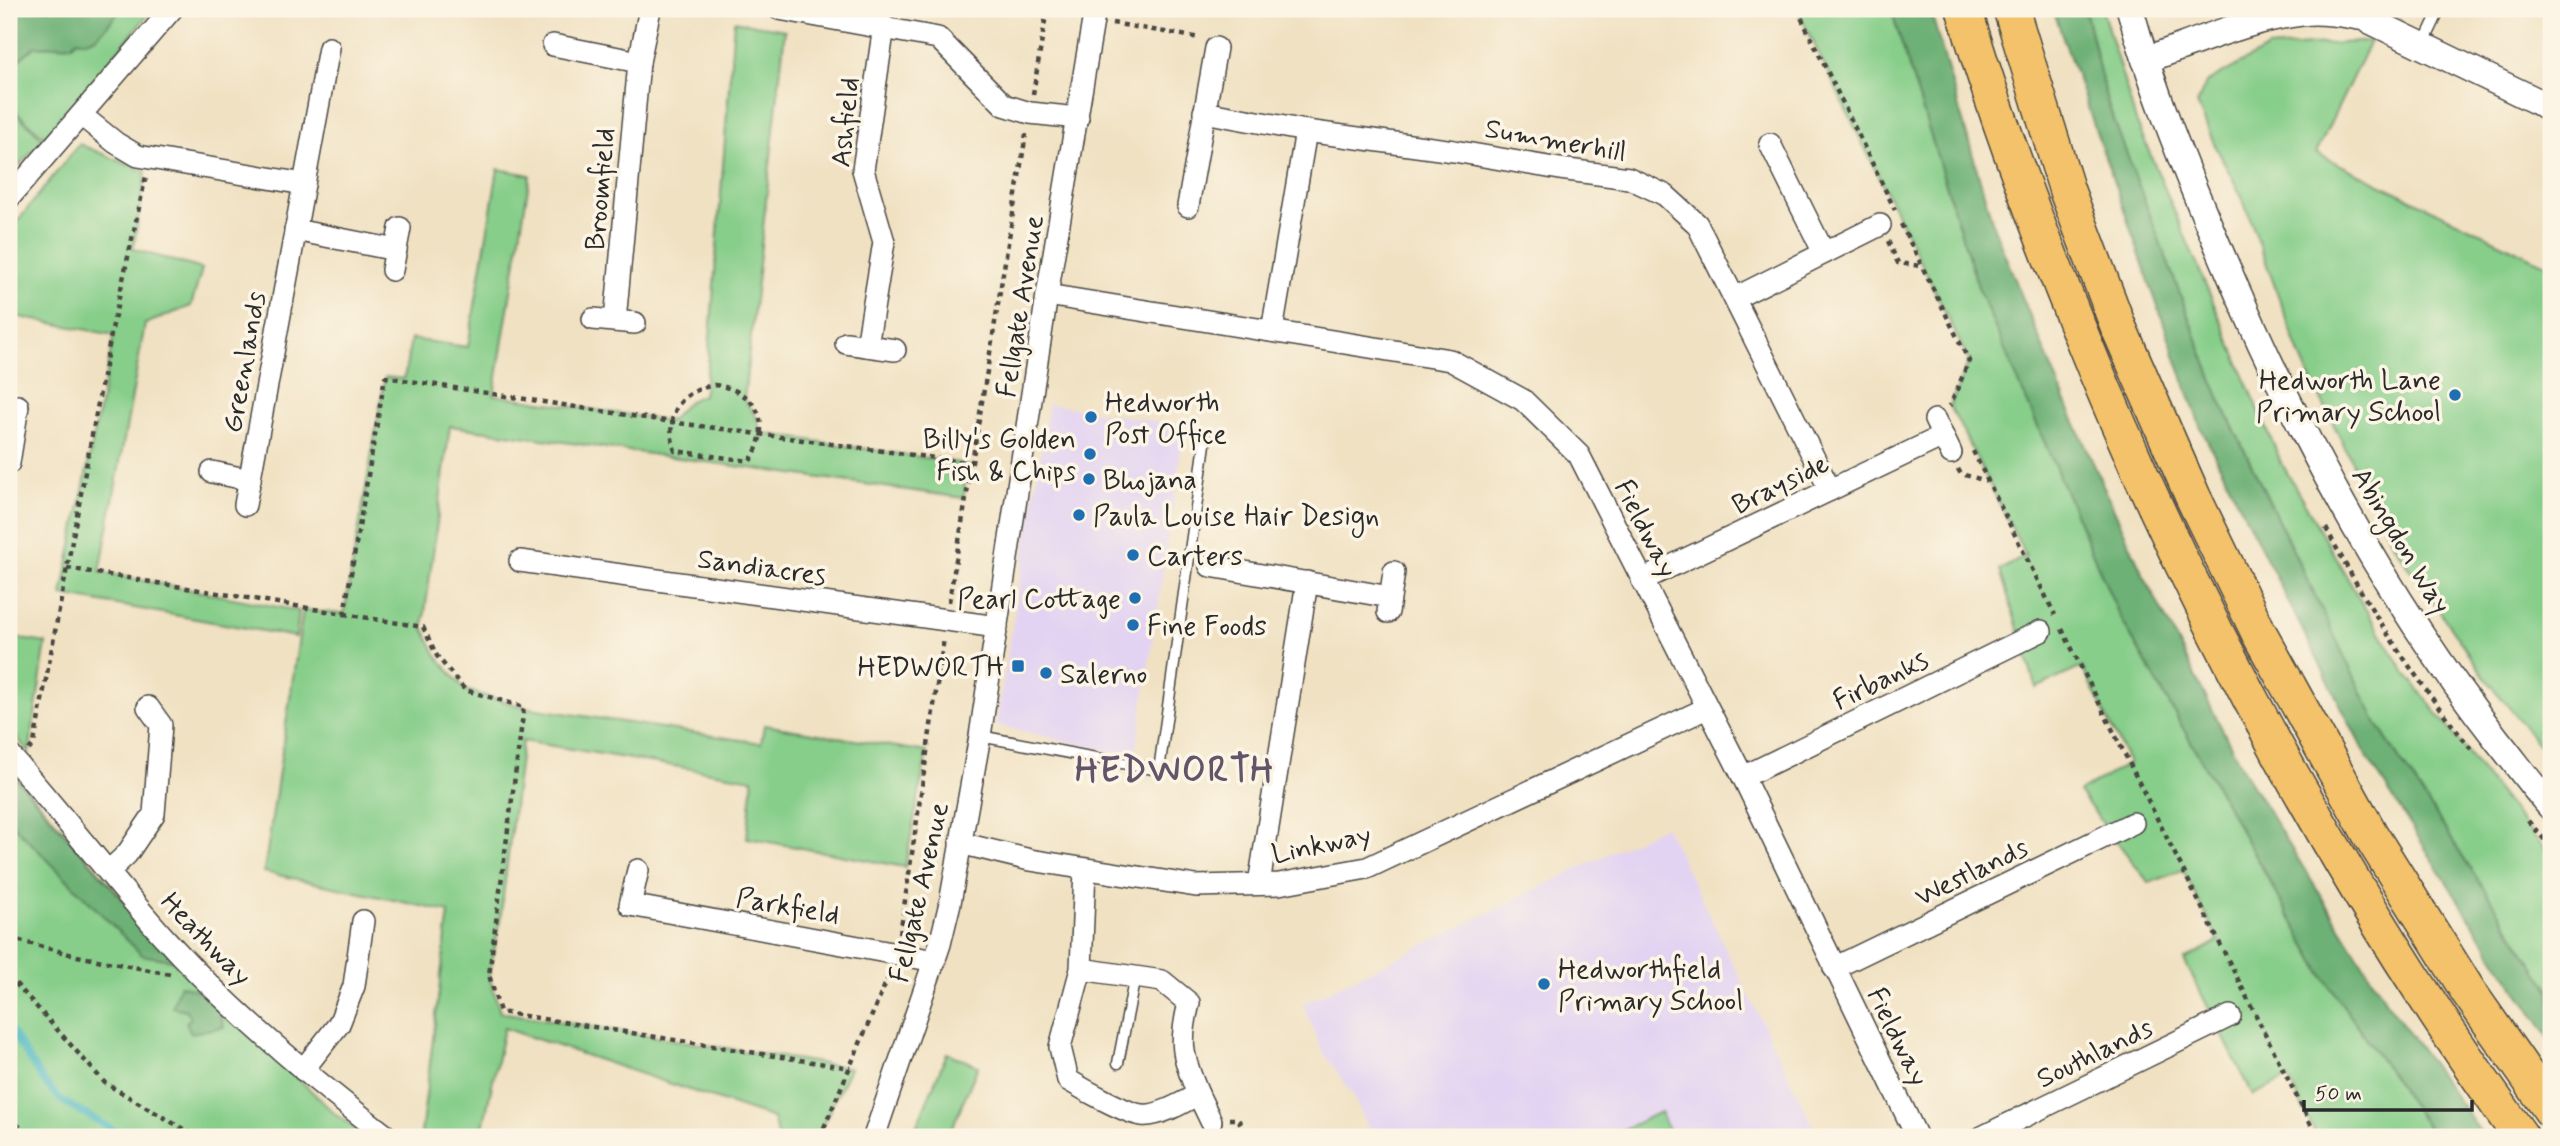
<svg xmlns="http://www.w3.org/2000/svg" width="2560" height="1146" font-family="Mynerve,sans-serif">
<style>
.built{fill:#e3d3f2}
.green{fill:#87ce8a;stroke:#597c5a;stroke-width:2}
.forest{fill:#6db176;stroke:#4c6e50;stroke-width:2}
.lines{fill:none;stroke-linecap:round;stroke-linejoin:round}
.stream{stroke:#49b7c1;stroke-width:7}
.service-casing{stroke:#494642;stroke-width:13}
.minor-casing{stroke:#494642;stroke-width:24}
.tertiary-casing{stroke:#494642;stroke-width:29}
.trunk-casing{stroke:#494642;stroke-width:38}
.path{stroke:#494642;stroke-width:4.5;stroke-dasharray:5 5;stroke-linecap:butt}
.service{stroke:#fff;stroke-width:10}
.minor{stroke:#fff;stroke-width:21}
.tertiary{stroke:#fff;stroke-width:26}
.trunk{stroke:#f3c26a;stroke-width:35}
.poi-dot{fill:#1f6fb2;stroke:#fcf5e5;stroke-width:2.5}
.labels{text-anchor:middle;stroke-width:7;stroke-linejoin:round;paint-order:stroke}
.street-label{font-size:28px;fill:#2b2b2b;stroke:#fcf5e5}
.poi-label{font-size:28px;fill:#2b2b2b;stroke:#fcf5e5;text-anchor:start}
.district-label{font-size:35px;font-weight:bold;letter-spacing:2px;fill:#62556a;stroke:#fcf5e5}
</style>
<rect width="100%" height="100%" fill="#fcf5e5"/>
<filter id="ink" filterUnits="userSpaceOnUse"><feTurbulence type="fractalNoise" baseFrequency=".0143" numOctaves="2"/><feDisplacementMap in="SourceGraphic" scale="14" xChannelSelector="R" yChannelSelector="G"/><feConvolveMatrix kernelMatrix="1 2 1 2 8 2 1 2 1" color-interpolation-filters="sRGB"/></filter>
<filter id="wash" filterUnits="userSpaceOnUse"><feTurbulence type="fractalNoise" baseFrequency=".00686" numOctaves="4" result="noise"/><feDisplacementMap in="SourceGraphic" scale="28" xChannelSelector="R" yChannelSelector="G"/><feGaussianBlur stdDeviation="1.57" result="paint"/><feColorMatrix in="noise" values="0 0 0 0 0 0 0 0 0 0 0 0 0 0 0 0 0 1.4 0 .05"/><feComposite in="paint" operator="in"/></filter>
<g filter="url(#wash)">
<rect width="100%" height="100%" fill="#f0e1c2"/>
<g class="built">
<path d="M1049,404l136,22 -50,331 -139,-32z"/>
<path d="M1665,826l154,311h-446l-22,-45 -30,-43 -18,-45z"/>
</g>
<g class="green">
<path d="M121,9h32l-108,128 -34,-29 33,32 -35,35v-107l25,-21 38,-2 5,-5c20,6 32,-18 44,-31z"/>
<path d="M1797,9h94l88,281 140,325 206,364 109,158h-117l-29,-59 -35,17 -69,-135 35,-19 -36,-71 -34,13 -70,-91 50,-29 -47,-96 -46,21 -36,-118 26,-14 -76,-150 19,-45z"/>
<path d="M2085,9h17l34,112 145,341 79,138 44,71 120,154 27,30v137l-173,-266 -158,-326 -113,-298z"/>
<path d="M734,21l51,9 -41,369 11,16 7,18 204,31 -2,34 -514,-72 -27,201 14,29 28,34 59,17 237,36 3,-18 163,27 -22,115 -158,-29 6,-59 -231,-38 -22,180 -11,54 11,37 350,56 -33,69h-39l-5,-19 -269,-90 -23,109h-56l-4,-3 28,-222 -185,-40 39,-262 41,4 41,-237 19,2 7,-40 57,8 30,-178 32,6 -36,220 177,26 16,-19 16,-7 5,-31z"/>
<path d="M2370,41l-54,112 235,114v493l-67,-84 -91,-132 -90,-181 -61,-166 -28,-54 -17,-39 9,-21 62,-35z"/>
<path d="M79,144l67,28 -13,77 69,20 -11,37 -46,18 -45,248 199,39 -3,26 -234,-42 52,-260 -105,-20v-83z"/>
<path d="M9,637l37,6 -17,110 -20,-26z"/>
<path d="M9,768l168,193 159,154 32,22h-359z"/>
<path d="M947,1053l31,13 -28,67 10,4h-48z"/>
<path d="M1660,1112l12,25h-64z"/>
</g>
<g class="forest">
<path d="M9,9h112c-12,13 -24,37 -44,31l-5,5 -38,2 -25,21z"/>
<path d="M1891,9h39l65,222 69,167 79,176 101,198 142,229 98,136h-50l-109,-158 -206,-364 -140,-325z"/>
<path d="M2053,9h32l22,93 113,298 158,326 173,266v49l-65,-97 -122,-192 -164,-326z"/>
<path d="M9,770l168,191 -35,-6 -133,-134z"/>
<path d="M180,985l34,11 10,31 -33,6 -5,-11 5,-4 -5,-8 -14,-3z"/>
</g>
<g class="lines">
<path class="stream" d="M9,1028l35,54 18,19 64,36"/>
</g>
</g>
<g filter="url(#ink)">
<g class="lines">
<defs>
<g id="service">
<path d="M2423,45l17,-36"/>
<path d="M980,736l179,34 47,-333"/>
<path d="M1118,1063l17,-87"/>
</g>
<g id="minor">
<path d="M779,9l159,29 66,67 26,8 48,5"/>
<path d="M553,45l86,17 -24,259"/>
<path d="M639,62l11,-53"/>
<path d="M1204,112l102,19"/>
<path d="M81,115l35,28 22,13 166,28"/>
<path d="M1770,144l54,109"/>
<path d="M9,198l163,-189"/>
<path d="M1188,206l28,-158"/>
<path d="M295,230l101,20"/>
<path d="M392,270l8,-42"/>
<path d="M1047,295l403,65 73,40 56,55 164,322 174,360"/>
<path d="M1735,298l145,-73"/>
<path d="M593,319l42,4"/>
<path d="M1272,331l34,-200 148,20 106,18 69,9 36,17 32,29 133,266"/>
<path d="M846,343l49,7"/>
<path d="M867,346l17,-104 -21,-72 21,-144"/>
<path d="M1935,420l16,33"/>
<path d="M9,463l9,-57"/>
<path d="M212,472l38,8"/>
<path d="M245,505l84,-457"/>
<path d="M520,561l477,66"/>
<path d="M1210,566l180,31"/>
<path d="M1642,580l301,-144"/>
<path d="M1388,612l6,-40"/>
<path d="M9,754c52,59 100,121 152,180 67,75 147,142 227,203"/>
<path d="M1743,777l298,-146"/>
<path d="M960,843l70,17 166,26 83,-2 88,-16 340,-160"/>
<path d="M638,870l-8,35 305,56"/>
<path d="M109,871l18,-17 27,-40 7,-89 -13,-18"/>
<path d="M1259,884l48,-302"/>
<path d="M1834,968l299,-145"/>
<path d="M1081,969l-21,78 8,33c15,9 59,34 74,35 17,2 42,-13 56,-21 -16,-38 -19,-51 -9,-91l-27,-22 -81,-12 4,-100"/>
<path d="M303,1070l36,-46 15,-38 9,-65"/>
<path d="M1198,1094l13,27"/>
<path d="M874,1137l66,-193 10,-41 30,-167 67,-441 48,-286"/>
<path d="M1982,1137l248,-121"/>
</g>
<g id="tertiary">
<path d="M2130,9c22,78 52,153 84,228 74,178 165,352 284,504 18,22 34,45 53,66"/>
<path d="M2145,60c52,-18 105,-42 160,-48 19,-2 39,2 58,5l188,91"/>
</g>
<g id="trunk">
<path d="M1964,9c31,105 70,209 111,311 116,288 265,565 446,817"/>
<path d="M2011,9l56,182 51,135 75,171 66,136 111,201 98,157 83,119"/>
</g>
</defs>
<use href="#service" class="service-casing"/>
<use href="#minor" class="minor-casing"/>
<use href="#tertiary" class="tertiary-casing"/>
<use href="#trunk" class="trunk-casing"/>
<g class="path">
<path d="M1797,9l98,201"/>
<path d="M2546,9l5,2"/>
<path d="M1112,23l88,15"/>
<path d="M1033,94l14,-85"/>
<path d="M1901,224l68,137 -19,45"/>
<path d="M1888,241l10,22 23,3"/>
<path d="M714,385c43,5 60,39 36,76l-75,-10c-11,-35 3,-59 39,-66z"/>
<path d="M1973,451l82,164"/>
<path d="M1958,469l3,5 26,7"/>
<path d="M2326,528c40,78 90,152 145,221"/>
<path d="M67,568l277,46 41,-237 286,45 300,41"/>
<path d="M949,602l77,-468"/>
<path d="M344,614l79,13 14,29 28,34 59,17 -35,268 11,37 350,56"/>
<path d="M2062,629l255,508"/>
<path d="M29,750l5,-7 78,-414 34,-153"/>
<path d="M2528,821l23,26"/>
<path d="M900,934l44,-296"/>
<path d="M9,938l68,18 93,18"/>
<path d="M9,976l96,107 92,54"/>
<path d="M9,1117l22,20"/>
<path d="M1229,1119h9l10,18"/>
<path d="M820,1137l70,-164"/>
</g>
<use href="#service" class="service"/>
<use href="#minor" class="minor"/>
<use href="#tertiary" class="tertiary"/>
<use href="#trunk" class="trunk"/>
</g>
</g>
<g class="poi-dot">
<circle cx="2455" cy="395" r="7"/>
<circle cx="1091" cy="417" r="7"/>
<circle cx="1090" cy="454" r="7"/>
<circle cx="1089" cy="479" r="7"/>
<circle cx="1079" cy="515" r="7"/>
<circle cx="1133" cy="555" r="7"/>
<circle cx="1135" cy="598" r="7"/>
<circle cx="1133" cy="625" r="7"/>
<rect x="1011" y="659" width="14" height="14" rx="3.5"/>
<circle cx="1046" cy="673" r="7"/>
<circle cx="1544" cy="984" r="7"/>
</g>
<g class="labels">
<g class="street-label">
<text transform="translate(844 122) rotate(-84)" y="10">Ashfield</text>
<text transform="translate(1556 139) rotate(10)" y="10">Summerhill</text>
<text transform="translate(599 189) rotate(-85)" y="10">Broomfield</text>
<text transform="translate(1019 306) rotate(-81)" y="10">Fellgate Avenue</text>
<text transform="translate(243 362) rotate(-80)" y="10">Greenlands</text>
<text transform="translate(1780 483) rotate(-26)" y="10">Brayside</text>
<text transform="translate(1647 528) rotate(63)" y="10">Fieldway</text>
<text transform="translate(2402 540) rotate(59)" y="10">Abingdon Way</text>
<text transform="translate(762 566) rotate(8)" y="10">Sandiacres</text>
<text transform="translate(1880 679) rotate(-26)" y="10">Firbanks</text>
<text transform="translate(1321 843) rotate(-12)" y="10">Linkway</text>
<text transform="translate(1971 871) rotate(-26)" y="10">Westlands</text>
<text transform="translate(918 892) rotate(-77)" y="10">Fellgate Avenue</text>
<text transform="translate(788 905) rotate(10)" y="10">Parkfield</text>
<text transform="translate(207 938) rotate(46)" y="10">Heathway</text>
<text transform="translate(1899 1036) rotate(64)" y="10">Fieldway</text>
<text transform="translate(2094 1052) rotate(-26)" y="10">Southlands</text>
</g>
<g class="poi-label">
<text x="2441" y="389" text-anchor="end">Hedworth Lane<tspan x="2441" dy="32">Primary School</tspan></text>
<text x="1105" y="411">Hedworth<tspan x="1105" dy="32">Post Office</tspan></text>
<text x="1076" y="448" text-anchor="end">Billy's Golden<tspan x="1076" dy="32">Fish &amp; Chips</tspan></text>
<text x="1103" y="489">Bhojana</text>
<text x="1093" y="525">Paula Louise Hair Design</text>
<text x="1147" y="565">Carters</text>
<text x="1121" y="608" text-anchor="end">Pearl Cottage</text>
<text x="1147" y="635">Fine Foods</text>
<text x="1004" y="676" text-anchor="end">HEDWORTH</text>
<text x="1060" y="683">Salerno</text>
<text x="1558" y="978">Hedworthfield<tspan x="1558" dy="32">Primary School</tspan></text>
</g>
<g class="district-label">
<text x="1175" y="781">HEDWORTH</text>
</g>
</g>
<rect width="2560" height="1146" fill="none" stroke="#fcf5e5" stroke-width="35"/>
<path d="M2304 1100v10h168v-10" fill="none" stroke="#2b2b2b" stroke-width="3.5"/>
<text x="2315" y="1100" font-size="21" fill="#2b2b2b" stroke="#fcf5e5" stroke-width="5" paint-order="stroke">50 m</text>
</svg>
